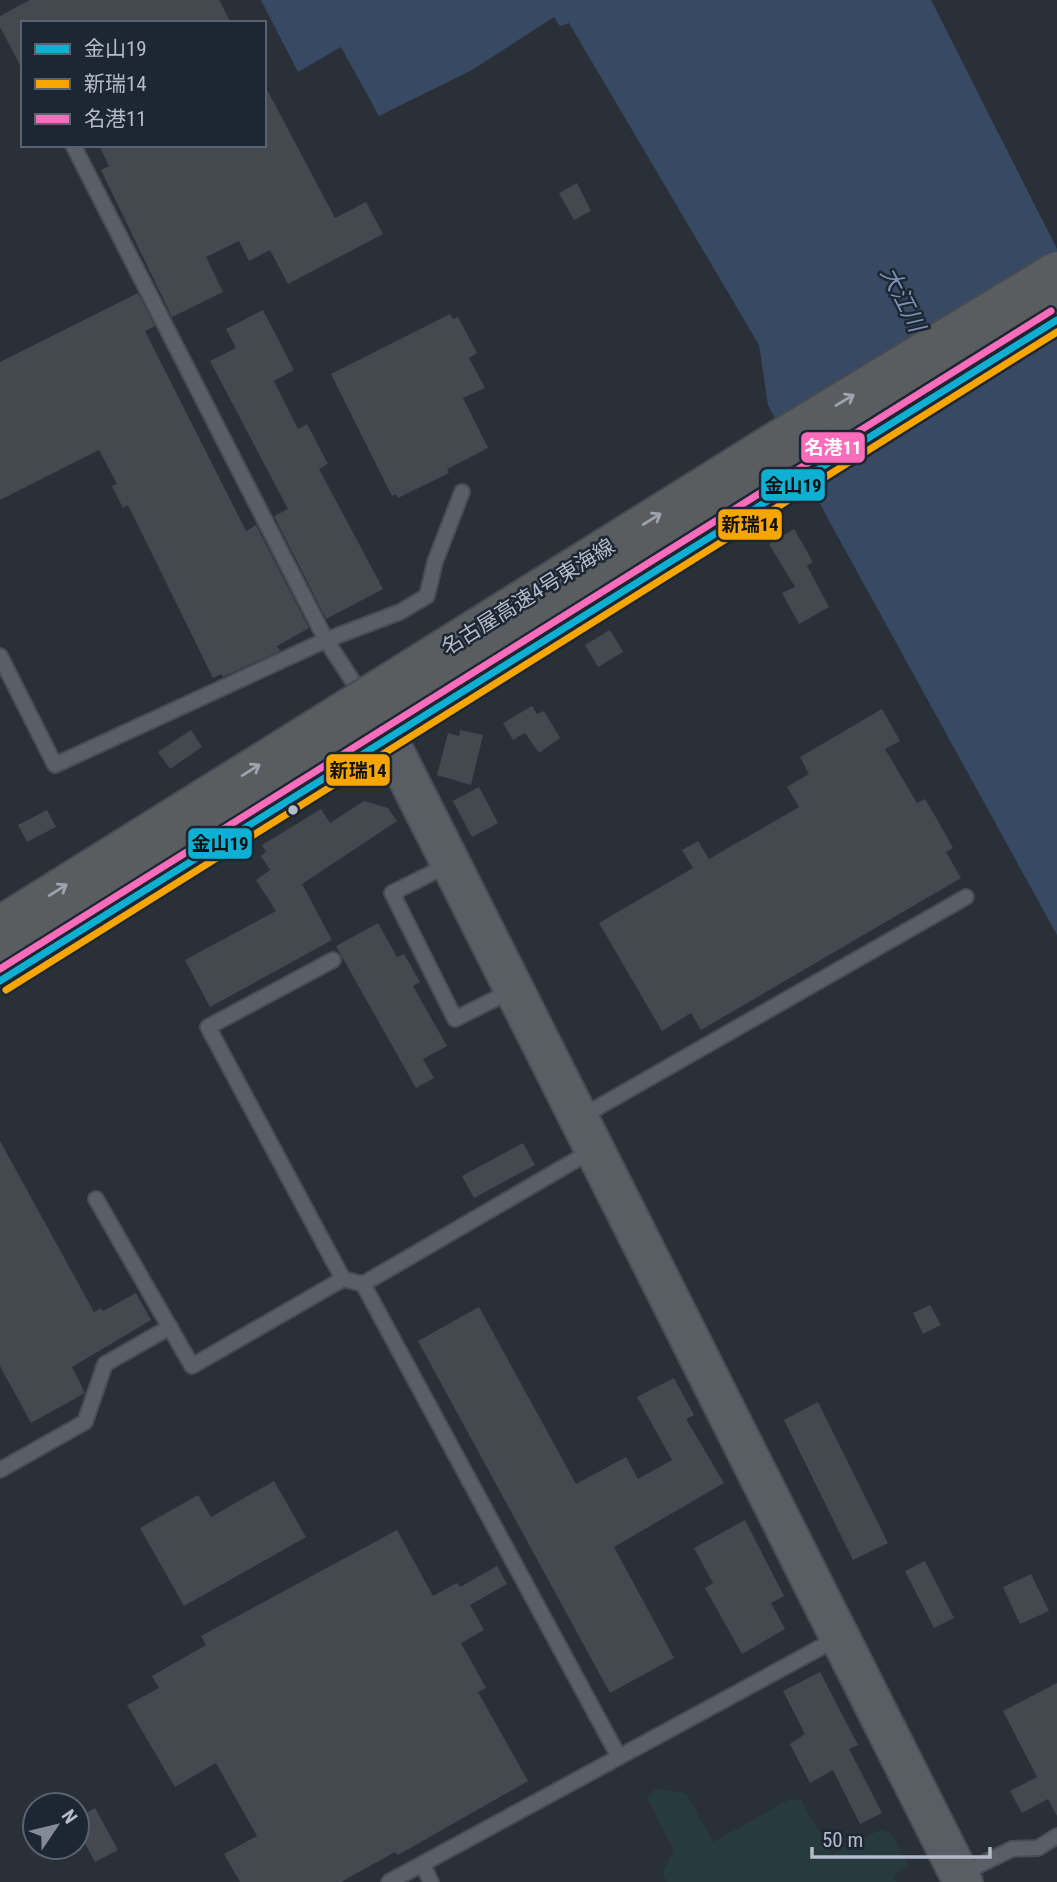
<svg xmlns="http://www.w3.org/2000/svg" width="1057" height="1882" font-family="'Roboto Condensed','Noto Sans JP',sans-serif">
<style>
.green{fill:#273a3e}
.water{fill:#384963}
.building{fill:#444950}
.lines{fill:none;stroke-linecap:round;stroke-linejoin:round}
.lane-casing{stroke:#484c53;stroke-width:18}
.secondary-casing{stroke:#484c53;stroke-width:42}
.lane{stroke:#5a5e66;stroke-width:14}
.secondary{stroke:#595d64;stroke-width:38}
.highway-bridge-casing{stroke:#474c53;stroke-width:42;stroke-linecap:butt}
.highway-bridge{stroke:#5a5d60;stroke-width:38}
.bus-1-casing{stroke:#1d2633;stroke-width:12}
.bus-2-casing{stroke:#1d2633;stroke-width:12}
.bus-3-casing{stroke:#1d2633;stroke-width:12}
.bus-1{stroke:#0dafd3;stroke-width:7}
.bus-2{stroke:#f7a600;stroke-width:7}
.bus-3{stroke:#fb6dba;stroke-width:7}
.oneway{stroke:#9ea4af}
.bus-dot{fill:#b4bcc9;stroke:#1d2633;stroke-width:2.5}
.labels{text-anchor:middle;stroke-width:5;stroke-linejoin:round;paint-order:stroke}
.street-label{font-size:21px;fill:#b4bcc9;stroke:#1d2633}
.water-label{font-size:23px;font-style:italic;fill:#7c92b1;stroke:#1d2633}
.line-badge{stroke:#1d2633;stroke-width:2.5}
.badge-label{font-size:19px;text-anchor:middle;font-weight:bold;fill:#fff}
.pale-badge-label{font-size:19px;text-anchor:middle;font-weight:bold;fill:#111}
</style>
<rect width="100%" height="100%" fill="#2a3038"/>
<path class="green" d="M655,1789l31,4 27,49 77,-43 11,1 31,54 48,-24 11,3 17,33 -15,10 3,6h-229l-5,-10 12,-21 -27,-53z"/>
<path class="water" d="M261,0h670l126,249v686l-230,-418 -59,-112 -9,-60 -190,-322 -9,3 -6,-9 -82,53 -93,46 -38,-69 -43,25z"/>
<g class="building">
<path d="M30,0h189l12,23h-208v48l-23,-44v-11z"/>
<path d="M264,84l71,134 31,-16 17,32 -95,50 -18,-34 -21,11 -10,-20 -33,16 17,35 -51,25 -71,-147 8,-4 -10,-21h165z"/>
<path d="M577,183l14,28 -17,9 -15,-27z"/>
<path d="M138,293l17,33 -10,5 101,200 10,-6 53,103 -32,18 3,5 -57,26 -2,-3 -8,4 -85,-173 -5,3 -11,-22 5,-2 -18,-34 -99,50v-138z"/>
<path d="M263,310l31,60 -20,11 24,48 9,-5 21,40 -9,5 64,120 -57,30 -52,-103 14,-7 -78,-148 26,-13 -10,-19z"/>
<path d="M450,314l3,5 5,-2 19,36 -8,5 16,30 -22,10 25,50 -41,21 2,4 -51,25 -2,-4 -4,2 -61,-122z"/>
<path d="M794,529l19,33 -6,4 22,41 -30,17 -17,-31 13,-6 -26,-43z"/>
<path d="M610,630l13,22 -25,15 -13,-22z"/>
<path d="M532,706l5,8 7,-3 16,27 -21,15 -14,-20 -12,7 -10,-17z"/>
<path d="M882,709l18,32 -15,8 32,54 8,-4 13,22 15,27 -7,4 15,26 -260,152 -10,-17 -29,18 -63,-108 94,-55 -11,-18 16,-9 11,18 90,-52 -12,-20 22,-13 -9,-17z"/>
<path d="M191,730l11,17 -32,22 -12,-17z"/>
<path d="M460,730l23,5 -12,50 -34,-10 11,-42 11,3z"/>
<path d="M479,787l19,36 -26,14 -19,-36z"/>
<path d="M364,801l24,7 9,13 -95,63 30,56 -122,67 -25,-47 91,-49 -20,-31 14,-10 -9,-14 5,-4 -4,-7 59,-36 9,14z"/>
<path d="M47,810l9,17 -29,15 -9,-17z"/>
<path d="M378,923l19,34 7,-3 16,28 -7,4 34,60 -24,13 11,19 -18,10 -80,-142z"/>
<path d="M0,1141l94,171 7,-4 2,3 33,-18 15,27 -79,47 13,26 -54,30 -31,-57z"/>
<path d="M523,1143l12,22 -61,33 -12,-22z"/>
<path d="M930,1305l11,20 -18,9 -10,-21z"/>
<path d="M479,1307l97,177 50,-27 12,22 34,-19 -35,-63 37,-19 20,37 -8,4 38,64 -110,64 60,111 -64,35 -192,-352z"/>
<path d="M818,1402l70,141 -35,17 -69,-140z"/>
<path d="M274,1481l32,56 -122,69 -44,-78 58,-33 13,22z"/>
<path d="M745,1520l39,76 -13,7 14,26 -43,25 -37,-66 8,-5 -19,-35z"/>
<path d="M397,1530l36,66 24,-13 3,4 37,-21 10,18 -37,21 14,25 -23,13 25,45 -8,4 50,89 -130,74 -3,-3 -54,30h-101l-16,-28 33,-18 -41,-73 -41,24 -48,-82 32,-17 -7,-12 54,-31 -5,-9z"/>
<path d="M925,1561l29,57 -20,10 -29,-57z"/>
<path d="M1031,1574l18,37 -29,13 -17,-37z"/>
<path d="M820,1672l38,73 -9,4 33,64 -22,11 -27,-54 -23,13 -20,-39 15,-10 -22,-43z"/>
<path d="M1057,1683v133l-9,-17 -26,14 -12,-22 27,-14 -34,-66z"/>
<path d="M95,1808l23,42 -23,12 -18,-34v-10z"/>
</g>
<g class="lines">
<defs>
<g id="lane">
<path d="M73,145l253,495 37,57"/>
<path d="M0,656l55,109 271,-125 74,-28 27,-16 8,-34 27,-70"/>
<path d="M450,864l-58,29 63,126 58,-29"/>
<path d="M333,960l-125,67 135,252"/>
<path d="M581,1117l385,-220"/>
<path d="M593,1150l-230,134 256,473"/>
<path d="M96,1199l96,167 151,-87 20,5"/>
<path d="M0,1470l85,-48 20,-58 65,-37"/>
<path d="M422,1864l9,18"/>
<path d="M961,1874l51,-25 26,-1 19,-12"/>
<path d="M389,1882l449,-244"/>
</g>
<path id="secondary" d="M387,737l576,1145"/>
</defs>
<use href="#lane" class="lane-casing"/>
<use href="#secondary" class="secondary-casing"/>
<use href="#lane" class="lane"/>
<use href="#secondary" class="secondary"/>
<defs>
<g id="highway-bridge">
<path d="M0,926l780,-487 277,-168"/>
<path d="M0,962l1057,-654"/>
</g>
</defs>
<use href="#highway-bridge" class="highway-bridge-casing"/>
<use href="#highway-bridge" class="highway-bridge"/>
<defs>
<path id="bus-1" d="M0,981l1057,-661"/>
<path id="bus-2" d="M6,990l1051,-658"/>
<path id="bus-3" d="M0,969l1051,-658"/>
</defs>
<use href="#bus-1" class="bus-1-casing"/>
<use href="#bus-2" class="bus-2-casing"/>
<use href="#bus-3" class="bus-3-casing"/>
<use href="#bus-1" class="bus-1"/>
<use href="#bus-2" class="bus-2"/>
<use href="#bus-3" class="bus-3"/>
</g>
<defs><path id="oneway-shaft" d="M-6 0H5M1.5-3L5.5 0L1.5 3" fill="none" stroke-width="1.6" stroke-linecap="round" stroke-linejoin="round" transform="scale(1.75)"/></defs>
<g class="oneway">
<use href="#oneway-shaft" transform="translate(845 400) rotate(-31)"/>
<use href="#oneway-shaft" transform="translate(652 519) rotate(-32)"/>
<use href="#oneway-shaft" transform="translate(251 770) rotate(-32)"/>
<use href="#oneway-shaft" transform="translate(58 890) rotate(-32)"/>
</g>
<circle class="bus-dot" cx="293" cy="810" r="6"/>
<g class="labels">
<g class="street-label">
<text transform="translate(528 597) rotate(-32)" y="7">名古屋高速4号東海線</text>
</g>
<g class="water-label">
<text transform="translate(903 299) rotate(63)" y="8">大江川</text>
</g>
</g>
<g class="line-badge">
<rect x="800" y="431" width="66" height="33" rx="7" fill="#fb6dba"/>
<rect x="760" y="468" width="66" height="34" rx="7" fill="#0dafd3"/>
<rect x="717" y="508" width="66" height="33" rx="7" fill="#f7a600"/>
<rect x="325" y="753" width="66" height="34" rx="7" fill="#f7a600"/>
<rect x="187" y="827" width="66" height="33" rx="7" fill="#0dafd3"/>
</g>
<g class="badge-label">
<text x="833" y="454">名港11</text>
</g>
<g class="pale-badge-label">
<text x="793" y="492">金山19</text>
<text x="750" y="531">新瑞14</text>
<text x="358" y="777">新瑞14</text>
<text x="220" y="850">金山19</text>
</g>
<rect x="21" y="21" width="245" height="126" fill="#1d2633" stroke="#59626f" stroke-width="2"/>
<rect x="35" y="44" width="35" height="10" fill="#0dafd3" stroke="#59626f" stroke-width="2"/>
<text x="84" y="56" font-size="21" fill="#b4bcc9">金山19</text>
<rect x="35" y="79" width="35" height="10" fill="#f7a600" stroke="#59626f" stroke-width="2"/>
<text x="84" y="91" font-size="21" fill="#b4bcc9">新瑞14</text>
<rect x="35" y="114" width="35" height="10" fill="#fb6dba" stroke="#59626f" stroke-width="2"/>
<text x="84" y="126" font-size="21" fill="#b4bcc9">名港11</text>
<g transform="translate(56 1826) rotate(55)"><circle r="33" fill="#1d2633" stroke="#59626f" stroke-width="2"/>
<path d="M0-5L12 26L0 18L-12 26Z" fill="#848b96"/>
<text y="-10" font-size="19" font-weight="bold" text-anchor="middle" fill="#b4bcc9">N</text>
</g>
<path d="M812 1847v10h178v-10" fill="none" stroke="#b4bcc9" stroke-width="3.5"/>
<text x="822" y="1847" font-size="21" fill="#b4bcc9" stroke="#1d2633" stroke-width="5" paint-order="stroke">50 m</text>
</svg>
